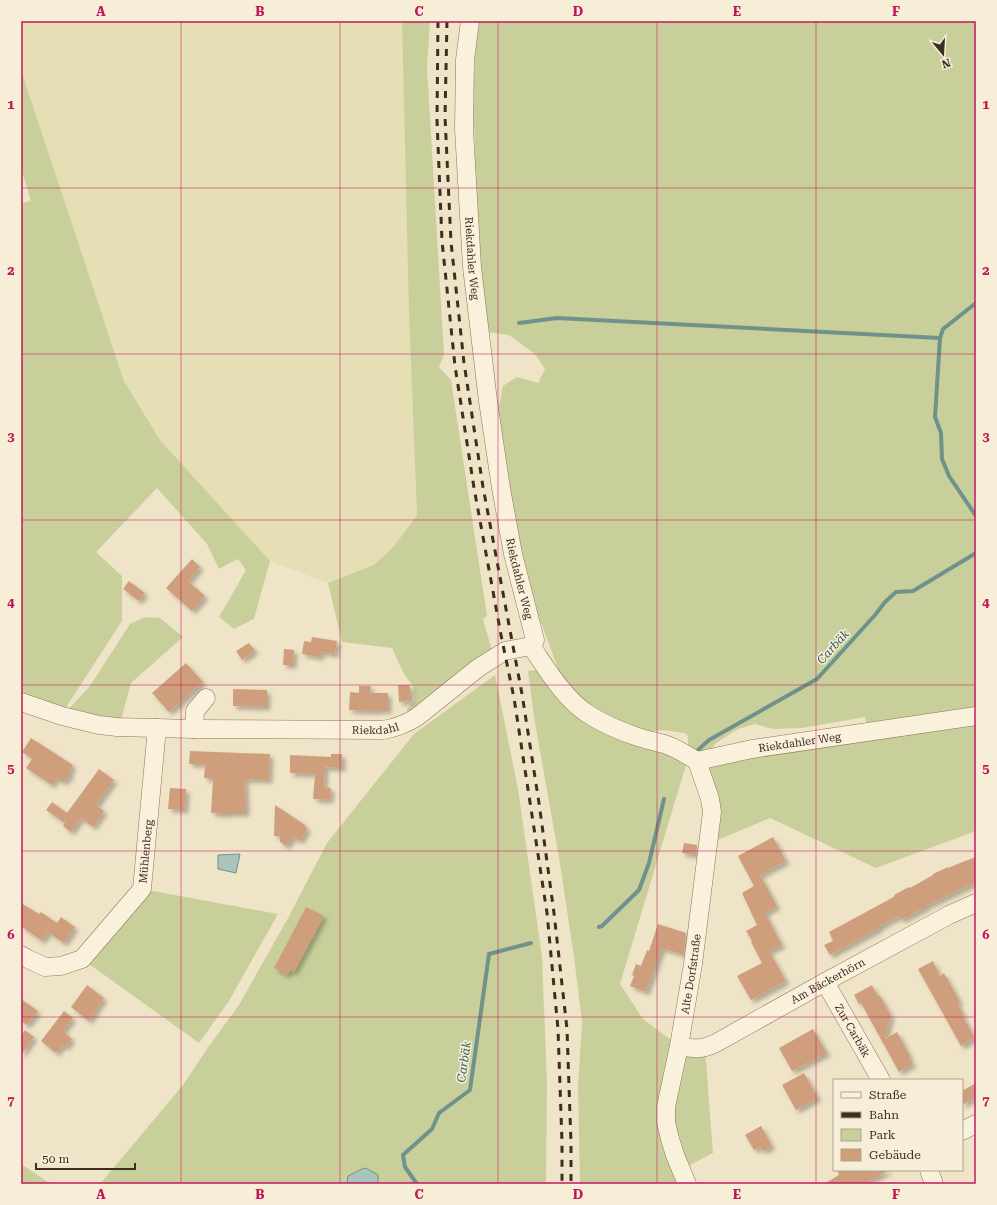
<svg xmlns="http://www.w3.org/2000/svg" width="997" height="1205" font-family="'Roboto Serif',serif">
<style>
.farmland{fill:#e6deb5}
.green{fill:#c9cf9b}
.water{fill:#a9c4bc;stroke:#6f938a}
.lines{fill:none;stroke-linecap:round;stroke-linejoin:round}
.stream{stroke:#6f938a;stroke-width:4}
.building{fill:#cf9f7d;filter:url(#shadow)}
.minor-casing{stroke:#8d765c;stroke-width:19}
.minor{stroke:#faf1dc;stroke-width:18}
.rail{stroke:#3d2e20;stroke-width:3;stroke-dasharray:7 7;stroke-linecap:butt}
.grid{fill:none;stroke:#c2185b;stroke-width:1;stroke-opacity:0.55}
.labels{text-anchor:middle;stroke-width:3;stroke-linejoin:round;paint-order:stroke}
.street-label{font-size:11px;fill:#3d2e20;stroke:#f7eed8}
.water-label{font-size:12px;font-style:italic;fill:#2f5d5a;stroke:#f7eed8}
.neatline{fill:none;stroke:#c2185b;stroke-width:1.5}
.grid-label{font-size:13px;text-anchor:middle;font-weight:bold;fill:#c2185b}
</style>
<defs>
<filter id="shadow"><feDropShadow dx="3.5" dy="3.5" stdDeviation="2" flood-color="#0004"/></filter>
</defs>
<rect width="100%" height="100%" fill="#f0e4c8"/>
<path class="farmland" d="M21,21h381l7,293 8,201 -22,30 -21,20 -46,18 -58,-22 -110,-121 -36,-59 -103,-311z"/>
<g class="green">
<path d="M402,21h28l-3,46 17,287 -5,13 12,13 36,236 -4,3 9,32 -83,64 -2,-6 8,-8 -1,-13 -11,-16 -11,-24 -50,-6 -14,-59 46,-18 21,-20 22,-30 -8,-201z"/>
<path d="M477,21h499v810l-100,37 -106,-50 -57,24 -16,-81 171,-29 -3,-15 -63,11 -29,1 -18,-5 -17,5 -22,14 -6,8 -11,3 -11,-7v-11l-3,-3 -22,-3 -14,2 -34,-10 -37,-23 -18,-25 -36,-97 -27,-160 6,-31 14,-9 21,6 7,-14 -10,-15 -26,-19 -22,-3 -12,-118v-68l-2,-40z"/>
<path d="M21,70l103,311 36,59 110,121 -16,58 -20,10 -15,-12 27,-47 -8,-11 -19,10 -12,-25 -50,-56 -61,64 26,24v45l-57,88 -44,-16v-490l10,-2 -10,-33z"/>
<path d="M145,617l15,1 23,19 -52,46 -12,44 -57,-11 28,-30 40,-62z"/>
<path d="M537,670l39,45 25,17 40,16 24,5 21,12 -66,219 23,35 36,27 26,2 8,105 -32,17 6,14h-107l-2,-98 4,-64 -8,-65 -14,-93 -26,-147 -6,-46z"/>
<path d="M495,675l23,114 24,168 5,126 -1,101h-446l83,-99 26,-39 30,-41 49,-87 39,-75 87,-109z"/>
<path d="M142,889l136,25 -49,87 -30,42 -117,-84z"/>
<path d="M21,1164l30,20h-30z"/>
</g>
<g class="water">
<path d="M240,854l-4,19 -18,-4v-14z"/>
<path d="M366,1168l12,7v9h-31l1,-8 14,-7z"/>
</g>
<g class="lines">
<g class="stream">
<path d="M976,303l-33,26 -3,9 -5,79 6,16 1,26 7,17 27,40"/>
<path d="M519,323l38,-5 383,20"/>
<path d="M698,750l11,-10 108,-61 58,-64 10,-13 11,-10 17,-1 63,-38"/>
<path d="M599,927l3,-1 37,-36 10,-27 15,-64"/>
<path d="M417,1184l-12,-17 -2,-12 29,-26 7,-16 31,-23 19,-136 42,-11"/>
</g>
</g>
<g class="building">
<path d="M192,559l8,8 -12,14 17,15 -13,15 -26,-23z"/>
<path d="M129,581l16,12 -6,8 -16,-12z"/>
<path d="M312,637l25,4 -2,13 -14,-2 -1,5 -18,-3 2,-13 7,1z"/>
<path d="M249,643l6,8 -13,9 -6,-9z"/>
<path d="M284,649l10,1 -1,15h-10z"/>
<path d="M186,663l17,19 -34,30 -17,-19z"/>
<path d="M398,685h12l1,16 -12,1z"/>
<path d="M359,686h12l-1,7h18v17h-10v1l-29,-1 1,-18 9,1z"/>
<path d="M233,689l34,1v17l-34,-1z"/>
<path d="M31,738l42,27 -4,8 2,2 -8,7 -7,-4 -4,7 -26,-17 6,-9 -10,-7z"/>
<path d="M190,751l80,3 -1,26 -24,-1 1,34h-19v1l-16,-1 2,-34 -9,-1 1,-14h-16z"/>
<path d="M331,754h11v14l-17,-1 -1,20 7,1 -1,12 -17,-1 2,-25 -25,-1v-18l41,2z"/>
<path d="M99,769l15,11 -18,25 8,6 -11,16 -12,-9 -10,14 -8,-6 2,-3 -19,-13 6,-8 15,11z"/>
<path d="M170,788l16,1 -1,21 -17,-1z"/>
<path d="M275,805l30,20 2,5 -7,11 -7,-4 -7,9 -6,-4v-6h-6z"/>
<path d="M773,837l13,24 -26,14 17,31 -12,7 17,32 -13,6 17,30 -35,19 -14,-24 25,-13 -11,-21 1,-1 -6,-10 11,-6 -15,-32 12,-7 -16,-30z"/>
<path d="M684,843l13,2 -1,10 -14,-2z"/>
<path d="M976,857v25l-50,24v1l-25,13 -2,-4 -19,10v2l-50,27 -6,-10 9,-4 -4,-9 61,-33 5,-3 -1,-1 15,-8 1,1 23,-13v-1l15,-7v1l12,-5z"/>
<path d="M21,903l18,11 2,-2 16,11 4,-6 14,10 -11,16 -16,-11 -6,9 -21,-15z"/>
<path d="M306,907l18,9 -30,56 -4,-2 -3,5 -13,-7z"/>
<path d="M658,924l28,9 -2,22 -22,-7 -16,44 -16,-6 4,-10 -2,-1 4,-11 5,2 6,-16 2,1z"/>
<path d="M933,961l7,15 4,-3 16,29 -3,1 7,12h-2l13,23 -14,8 -43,-77z"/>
<path d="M87,985l17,13 -15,23 -18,-14z"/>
<path d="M872,985l5,10 3,1 11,20 -6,23 12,-7 13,24 -1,2 4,6 -14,8 -38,-69 -2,1 -5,-9z"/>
<path d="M21,999l17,12 -11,14 -6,-4z"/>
<path d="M64,1011l9,7 -10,13 9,8 -6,8 -3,-2 -7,8 -15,-12z"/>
<path d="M813,1029l14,24 -35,18 -13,-23z"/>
<path d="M25,1030l9,7 -13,18v-19z"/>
<path d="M804,1073l14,25 -22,12 -14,-25z"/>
<path d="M976,1083v14l-14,8v-14z"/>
<path d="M761,1126l11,20 -9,5 -3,-4 -6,3 -9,-15z"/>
<path d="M837,1170h53l-26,14h-40l15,-9z"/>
</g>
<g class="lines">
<defs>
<g id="minor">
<path id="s1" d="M470,21l-5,39 -1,69 8,138 16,134 13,87 12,66 22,86 -1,3 -3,3"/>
<path id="s2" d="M531,646c16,23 31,49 54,66 16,11 35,19 53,25 9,3 20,5 29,8 11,4 20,10 30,16l55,-12 224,-33"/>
<path id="s3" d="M21,702l41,14 37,9 18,2 77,2 189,1c12,-2 23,-6 34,-13l61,-49 27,-17 26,-5"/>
<path d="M194,729l1,-18 11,-13"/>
<path id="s4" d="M21,955l7,4 17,8 16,-1 21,-7 60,-70 15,-161"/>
<path id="s5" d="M825,982l56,98"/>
<path id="s6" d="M679,1046c14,3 23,4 37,-3l109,-61 124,-67 27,-12"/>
<path d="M962,1131l14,-7"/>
<path d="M929,1170l5,14"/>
<path id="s7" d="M687,1184l-12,-29 -5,-16 -4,-17v-15l13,-61 14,-82 19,-152 -2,-13 -13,-38"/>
</g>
</defs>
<use href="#minor" class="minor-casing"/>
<use href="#minor" class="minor"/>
<g class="rail">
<path d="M438,21l-1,99 5,121 13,125 19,122 27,147 13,63 33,215 11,116 4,113v42"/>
<path d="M447,21l-2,96 6,125 13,121 19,124 39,207 17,109 15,110 13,116 4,114v41"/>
</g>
</g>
<path class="grid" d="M181,21v1163M340,21v1163M498,21v1163M657,21v1163M816,21v1163M21,188h955M21,354h955M21,520h955M21,685h955M21,851h955M21,1017h955"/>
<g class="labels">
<g class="street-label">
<text dy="4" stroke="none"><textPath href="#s1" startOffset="238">Riekdahler Weg</textPath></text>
<text dy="4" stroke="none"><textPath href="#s1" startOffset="562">Riekdahler Weg</textPath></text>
<text dy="4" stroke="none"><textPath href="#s3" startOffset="358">Riekdahl</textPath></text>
<text dy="4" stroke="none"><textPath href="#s2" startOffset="313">Riekdahler Weg</textPath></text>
<text dy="4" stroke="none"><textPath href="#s4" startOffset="195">Mühlenberg</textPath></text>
<text dy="4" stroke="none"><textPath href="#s7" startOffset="216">Alte Dorfstraße</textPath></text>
<text dy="4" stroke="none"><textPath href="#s6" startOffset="166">Am Bäckerhörn</textPath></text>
<text dy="4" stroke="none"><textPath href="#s5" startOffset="56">Zur Carbäk</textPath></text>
</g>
<g class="water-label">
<text transform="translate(833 647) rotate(-48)" y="4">Carbäk</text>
<text transform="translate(464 1062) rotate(-82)" y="4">Carbäk</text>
</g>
</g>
<rect width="997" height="1205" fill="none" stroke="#f7eed8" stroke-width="44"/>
<rect x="833" y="1079" width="130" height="92" fill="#f7eed8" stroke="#ada18e"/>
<rect x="841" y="1092" width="20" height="6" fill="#faf1dc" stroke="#ada18e"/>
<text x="869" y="1099" font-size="12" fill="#3d2e20">Straße</text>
<rect x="841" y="1112" width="20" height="6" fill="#3d2e20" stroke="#ada18e"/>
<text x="869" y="1119" font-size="12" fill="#3d2e20">Bahn</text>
<rect x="841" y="1129" width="20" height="12" fill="#c9cf9b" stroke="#ada18e"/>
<text x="869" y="1139" font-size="12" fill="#3d2e20">Park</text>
<rect x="841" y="1149" width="20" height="12" fill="#cf9f7d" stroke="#ada18e"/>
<text x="869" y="1159" font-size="12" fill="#3d2e20">Gebäude</text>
<g transform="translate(943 54) rotate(162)" stroke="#f7eed8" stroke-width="3" paint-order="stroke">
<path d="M0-3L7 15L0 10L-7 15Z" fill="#3d2e20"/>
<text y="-6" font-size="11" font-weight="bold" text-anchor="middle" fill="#3d2e20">N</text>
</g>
<path d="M36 1163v6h99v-6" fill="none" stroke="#3d2e20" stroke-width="2"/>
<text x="42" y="1163" font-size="12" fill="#3d2e20" stroke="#f7eed8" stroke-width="3" paint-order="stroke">50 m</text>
<rect x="22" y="22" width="953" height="1161" class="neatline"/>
<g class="grid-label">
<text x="101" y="16">A</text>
<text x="260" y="16">B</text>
<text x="419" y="16">C</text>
<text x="578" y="16">D</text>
<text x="737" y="16">E</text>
<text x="896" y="16">F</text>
<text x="11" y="109">1</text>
<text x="986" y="109">1</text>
<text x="11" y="275">2</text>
<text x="986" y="275">2</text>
<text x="11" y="441">3</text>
<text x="986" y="441">3</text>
<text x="11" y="607">4</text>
<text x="986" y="607">4</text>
<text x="11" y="773">5</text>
<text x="986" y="773">5</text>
<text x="11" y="939">6</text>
<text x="986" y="939">6</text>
<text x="11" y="1105">7</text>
<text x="986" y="1105">7</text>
<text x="101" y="1199">A</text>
<text x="260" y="1199">B</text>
<text x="419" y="1199">C</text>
<text x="578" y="1199">D</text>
<text x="737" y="1199">E</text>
<text x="896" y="1199">F</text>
</g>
</svg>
